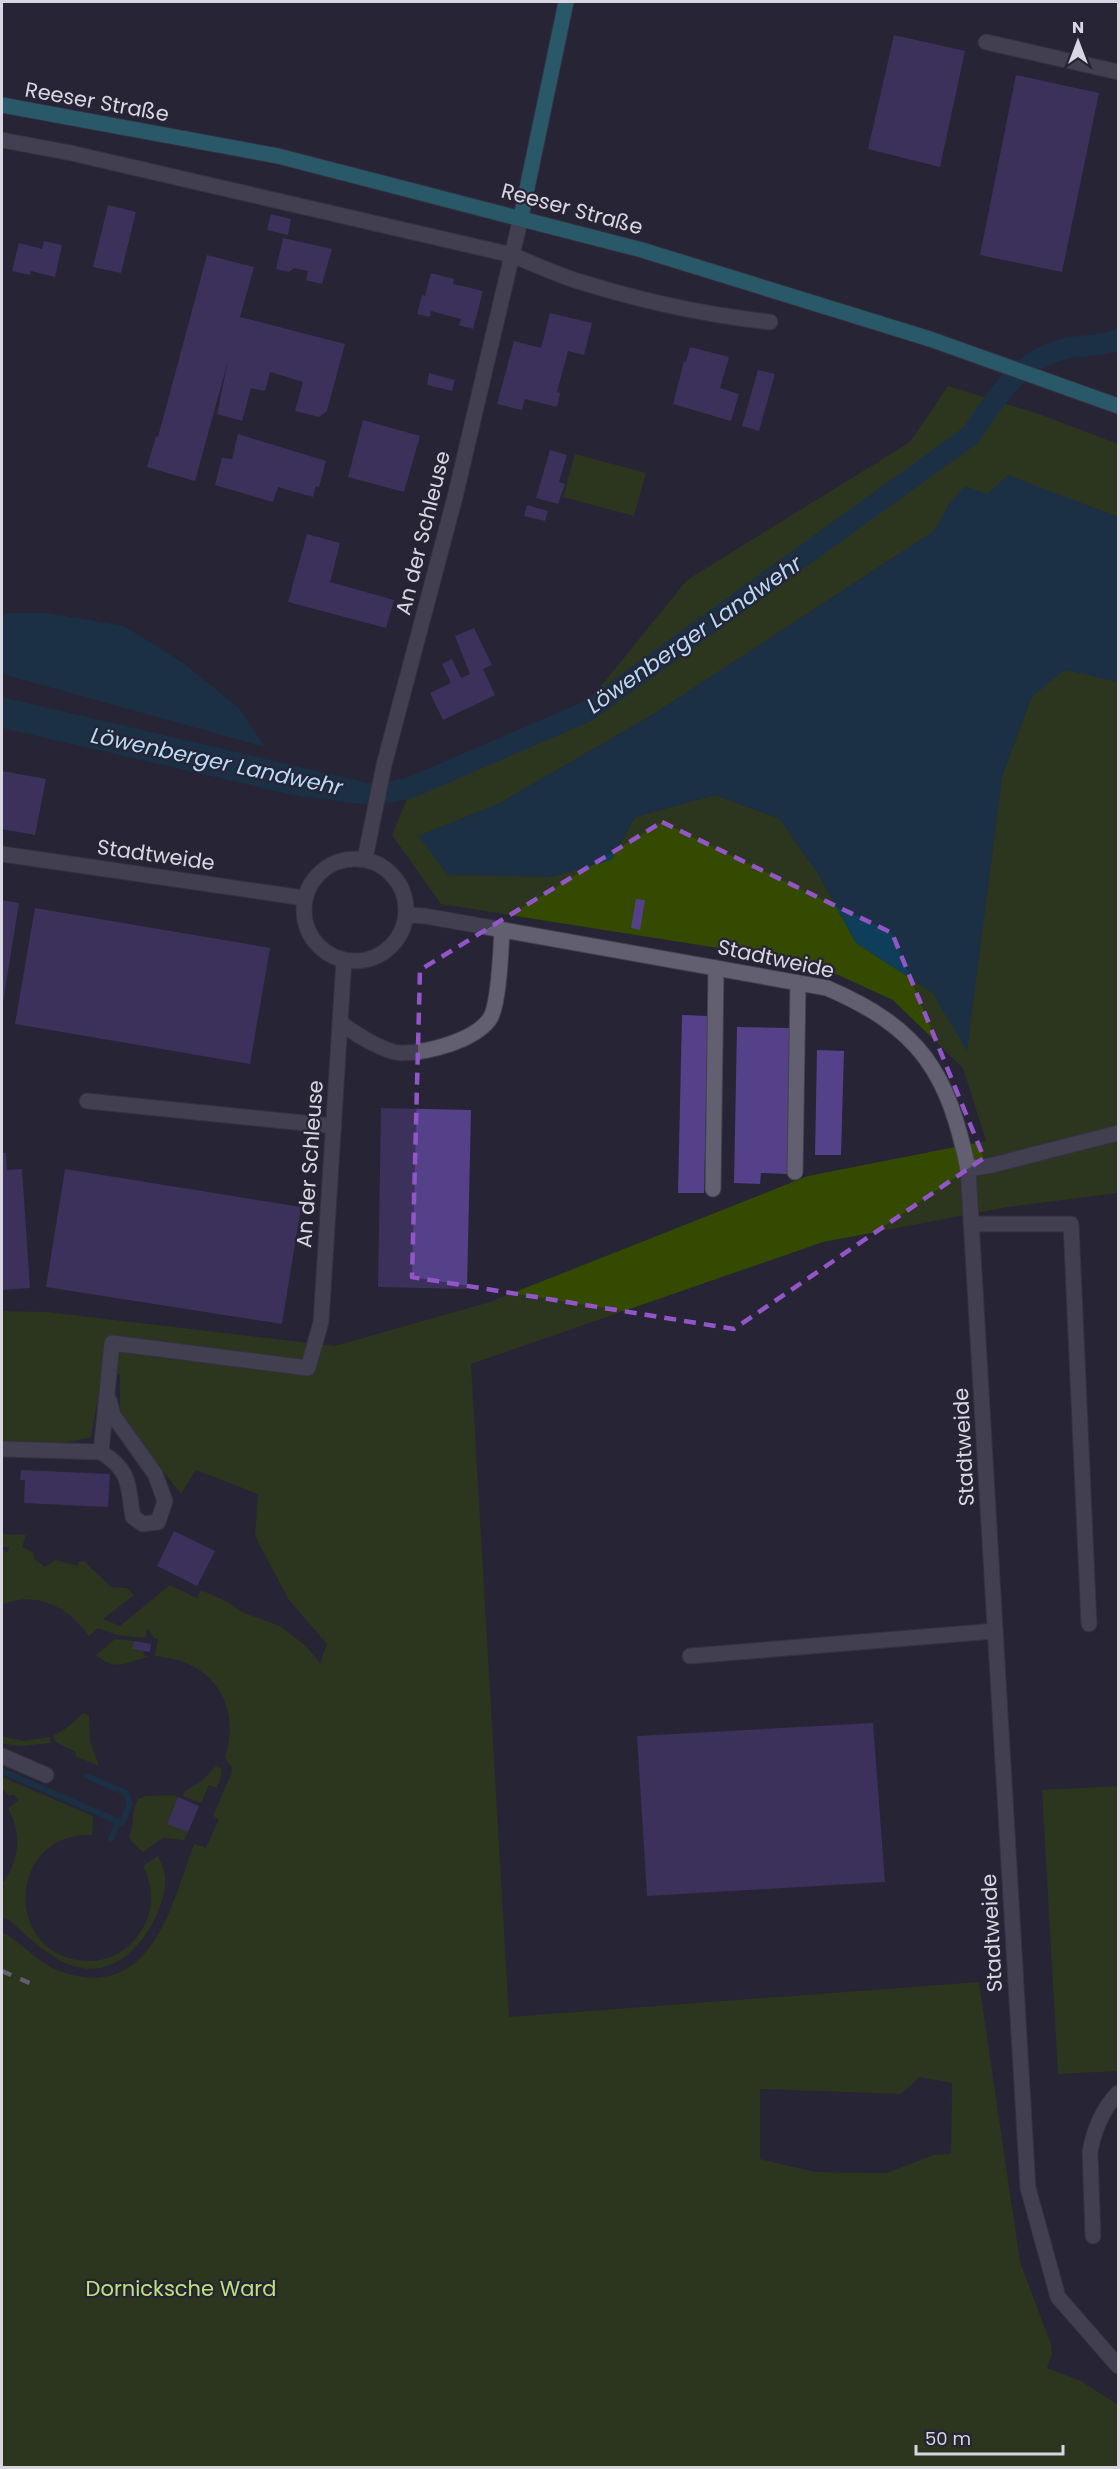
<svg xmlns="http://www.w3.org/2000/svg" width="1120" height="2469" font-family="Poppins,sans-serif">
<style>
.green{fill:#344a00;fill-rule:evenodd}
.water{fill:#0e3e59}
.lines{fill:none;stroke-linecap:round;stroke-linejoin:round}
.stream{stroke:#0e3e59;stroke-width:6}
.canal{stroke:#0e3e59;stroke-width:21}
.building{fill:#544189}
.minor-casing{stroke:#44414f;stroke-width:17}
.major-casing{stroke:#44414f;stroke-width:17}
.minor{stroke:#625f71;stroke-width:15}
.major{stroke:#2e97a7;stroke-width:15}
.rail{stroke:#a9a7b4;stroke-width:4.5;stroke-dasharray:10 10;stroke-linecap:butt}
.marked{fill:none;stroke:#9256c8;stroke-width:4.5;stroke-dasharray:12 8;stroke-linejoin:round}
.labels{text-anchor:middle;stroke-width:4.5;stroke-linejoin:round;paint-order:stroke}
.street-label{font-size:21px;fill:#d8d6e1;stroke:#272435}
.park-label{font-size:21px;fill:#b9e477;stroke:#272435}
.water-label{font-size:22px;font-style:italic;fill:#b4dcf9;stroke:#272435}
</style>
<rect width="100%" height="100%" fill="#272435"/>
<g class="green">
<path d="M948,386l91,28 79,30v73l-21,-8 -110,-15 -36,7 -17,30 -282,184 -152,88 -82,34 193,23 24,-43 80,-22 65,24 39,56 37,68 76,49 35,57 35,-273 30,-80 33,-27 53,13v511l-110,14 -185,35 -352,122 38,653 470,-35 41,280 31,82 1,10 -5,14 34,13 37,24v62h-1116v-535c21,11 36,32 60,40 89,30 109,-65 132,-128l12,4 13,-29 -6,-3 18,-42 1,-7 -7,-9c17,-55 -13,-98 -70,-102l3,-17 -4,-1 -7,-10 -1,10 -29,-3 -19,-7 -9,8c-19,-28 -54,-47 -87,-31v-54l6,1 1,-5h-7v-13l24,1 -4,12 12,6v6l11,8 10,-7 23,6 1,-4 5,-1 27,26 16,1 7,7 -31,24 17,7 50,-41 27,13 4,-8 27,12 14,10 38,14 27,21 13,16 7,-19 -38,-44 -34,-64 3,-42 -62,-24 -15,24 -43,-55 -18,-30v-35h-18l-11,63 -22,5 -67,2v-133l45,1 288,34 155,-44 318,-126 178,-35 -23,-73 -70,-68 -81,-37 -371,-59 -49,-69 15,-36 156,-66 124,-153 223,-138zM920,2077l32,6 -1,71 -18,1 -46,18 -72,-1 -55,-13v-70l141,5z"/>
<path d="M575,454l71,19 -12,43 -71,-19z"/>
<path d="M115,1639l19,2 -1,8 11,2 -1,4 6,2c-22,4 -32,16 -53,-2z"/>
<path d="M83,1713l6,2 1,26 9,25 -24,-10 1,-4 -21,-10 -2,-6 15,-9z"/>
<path d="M2,1736l21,5 27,-4 1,6 -31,3 -16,-2h-2z"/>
<path d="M217,1765l4,3 1,5 -5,15 -8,-3 -8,18 -18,-7 2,-5 17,-10z"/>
<path d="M2,1777l91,39 -1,19c-87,-4 -90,128 0,126 20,-1 39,-13 49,-30 13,-19 13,-45 2,-65l15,-10c4,9 9,19 7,30 -5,39 -40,90 -83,82 -29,-5 -52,-30 -73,-48l-7,-3v-27l3,-4 -3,-2c17,-23 21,-50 6,-75l11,-9 -6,-6 -4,2 -7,-8z"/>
<path d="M1118,1786v285l-60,3 -16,-284z"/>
<path d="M174,1795l4,2 -11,26 21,9 -4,8 -21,-2 -20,14c-21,-20 -11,-12 -10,-34 0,-7 2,-12 5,-19l7,-3z"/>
</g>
<g class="water">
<path d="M1008,475l110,42v165l-53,-12 -33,26 -30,80 -35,275 -35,-59 -76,-49 -37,-68 -39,-56 -65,-24 -80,22 -24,43 -59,17 -104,-2 -30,-39 82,-33 152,-88 282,-184 17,-30 14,-15 22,8z"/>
<path d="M5,613h43l76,13 59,37 56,45 26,39 -263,-73v-54z"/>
<path d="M2,697l362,85 -5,19 -57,-4 -300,-69z"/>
</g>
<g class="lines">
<g class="stream">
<path d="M2,1771l120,52 8,-19 -4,-11 -39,-17"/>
<path d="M111,1839l7,-18"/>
</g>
<path class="canal" d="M334,790c34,5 50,6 83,-5l171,-74 383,-276c24,-37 48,-75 93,-86 18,-4 36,-3 54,-9"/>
</g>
<g class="building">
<path d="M894,35l71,16 -25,116 -72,-18z"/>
<path d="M1016,75l83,18 -37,179 -82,-17z"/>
<path d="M108,205l28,7 -15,61 -28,-6z"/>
<path d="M271,214l20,5 -3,16 -21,-5z"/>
<path d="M283,238l49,11 -10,35 -16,-4 2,-9 -14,-3 -5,4 -13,-3z"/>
<path d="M44,241l18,4 -7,32 -24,-6 -1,4 -18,-4 7,-28 23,6z"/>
<path d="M207,255l47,12 -14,50 105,27 -18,67 -8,6 -24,-6 8,-29 -33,-10 -5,19 -14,-3 -9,33 -25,-7 11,-53 -33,120 -48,-14 9,-31 2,1z"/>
<path d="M431,273l23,6 -1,5 30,7 -10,38 -14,-4 2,-6 -30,-8 -1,6 -13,-3 5,-19 3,1z"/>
<path d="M550,313l42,10 -8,32 -16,-4 -11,41 3,1 -3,14 -32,-8 -3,11 -25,-6 17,-63 27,7z"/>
<path d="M690,347l39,10 -9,31 19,6 -8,27 -58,-17 11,-43 2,1z"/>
<path d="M758,370l17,4 -16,57 -17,-5z"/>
<path d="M429,373l26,7 -3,11 -25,-6z"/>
<path d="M363,420l57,16 -16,56 -56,-15z"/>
<path d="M238,434l88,27 -7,26 -3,-1 -3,11 -35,-10 -5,15 -58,-17 7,-27 10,1z"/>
<path d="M550,450l17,5 -8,27 6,2 -7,20 -22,-6z"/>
<path d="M527,505l21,6 -3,10 -21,-5z"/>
<path d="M307,534l33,9 -10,39 64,18 -8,28 -98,-26z"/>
<path d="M474,628l18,37 -9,4 12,26 -52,25 -13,-27 21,-10 -9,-19 10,-5 9,19 9,-4 -15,-38z"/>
<path d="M2,771l44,8 -11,56 -33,-6z"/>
<path d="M636,899l9,1 -5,30 -9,-2z"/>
<path d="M2,900l17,3 -16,99h-1z"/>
<path d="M35,908l235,40 -20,116 -235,-40z"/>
<path d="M682,1015l26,1 -4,177h-26z"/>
<path d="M737,1027l53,1 -3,146 -26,-1 -1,11 -26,-1z"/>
<path d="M817,1050l27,1 -3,104h-26z"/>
<path d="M381,1108l90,2 -4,179 -89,-2z"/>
<path d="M2,1153h4l1,17 15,-1 8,119 -28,2z"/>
<path d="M65,1169l236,38 -19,117 -236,-37z"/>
<path d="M21,1470l89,4 -2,33 -84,-4 1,-23h-5z"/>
<path d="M174,1531l41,20 -18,35 -40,-20z"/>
<path d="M134,1641l17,3 -1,8 -18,-3z"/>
<path d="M873,1723l12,159 -238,14 -10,-160z"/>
<path d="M178,1797l21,9 -11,26 -21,-8z"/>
</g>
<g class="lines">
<defs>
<g id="minor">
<path d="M986,42l132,30"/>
<path d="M2,140l69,13 441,102c22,9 45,20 69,27 61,19 125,33 189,40"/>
<path d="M2,854l302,44"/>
<circle cx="355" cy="910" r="51"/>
<path d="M365,859l19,-94 71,-268 66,-280"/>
<path d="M406,915l19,1 402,72c93,40 121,84 141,181l60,1019 30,109 60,69"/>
<path d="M340,1022c13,11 44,30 61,31 26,0 72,-12 88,-33 10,-12 12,-72 13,-90"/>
<path d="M87,1101l247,25"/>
<path d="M968,1169l25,-4 125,-32"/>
<path d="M795,1172l3,-189"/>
<path d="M713,1189l3,-221"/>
<path d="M971,1224h100l18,400"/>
<path d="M2,1449l99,3 11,-109 196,25 13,-46 23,-362"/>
<path d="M101,1452c31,20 26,32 32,65l10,7 15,-2 7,-21 -10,-27 -42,-59 -4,-15"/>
<path d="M690,1656l305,-25"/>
<path d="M2,1756l44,19"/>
<path d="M1093,2236l-3,-84c4,-23 12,-42 28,-59"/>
</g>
<g id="major">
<path d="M2,105l276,51 364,94 288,89 188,67"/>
<path d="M521,217l45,-215"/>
</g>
</defs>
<use href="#minor" class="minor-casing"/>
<use href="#major" class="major-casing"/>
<use href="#minor" class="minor"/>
<use href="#major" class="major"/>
<path class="rail" d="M2,1971l32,14"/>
</g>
<path d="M0 0H1120V2469H0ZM662,822l230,111 92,225 -250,171 -322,-52 8,-307z" fill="#272435" fill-opacity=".55" fill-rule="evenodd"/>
<path class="marked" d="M662,822l230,111 92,225 -250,171 -322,-52 8,-307z"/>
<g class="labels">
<g class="street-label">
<text transform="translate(97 102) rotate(10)" y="7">Reeser Straße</text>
<text transform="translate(572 209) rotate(15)" y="7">Reeser Straße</text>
<text transform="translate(423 533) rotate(-76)" y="7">An der Schleuse</text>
<text transform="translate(156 855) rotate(8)" y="7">Stadtweide</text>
<text transform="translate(776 959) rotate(12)" y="7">Stadtweide</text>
<text transform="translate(310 1164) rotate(-86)" y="7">An der Schleuse</text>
<text transform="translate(964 1447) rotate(-93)" y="7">Stadtweide</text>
<text transform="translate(992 1933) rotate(-93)" y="7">Stadtweide</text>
</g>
<g class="park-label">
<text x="181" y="2296">Dornicksche Ward</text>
</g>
<g class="water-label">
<text transform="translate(694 634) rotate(-35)" y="8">Löwenberger Landwehr</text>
<text transform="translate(217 761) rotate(12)" y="8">Löwenberger Landwehr</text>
</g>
</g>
<rect width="1120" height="2469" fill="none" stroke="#d8d6e1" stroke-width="6"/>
<g transform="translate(1078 42)" stroke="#272435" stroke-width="4.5" paint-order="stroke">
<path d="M0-4.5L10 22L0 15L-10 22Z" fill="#d8d6e1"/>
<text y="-9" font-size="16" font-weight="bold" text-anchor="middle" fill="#d8d6e1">N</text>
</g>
<path d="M916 2445v9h147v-9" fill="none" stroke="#d8d6e1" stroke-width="3"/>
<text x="925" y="2445" font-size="18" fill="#d8d6e1" stroke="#272435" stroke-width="4.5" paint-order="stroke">50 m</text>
</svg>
